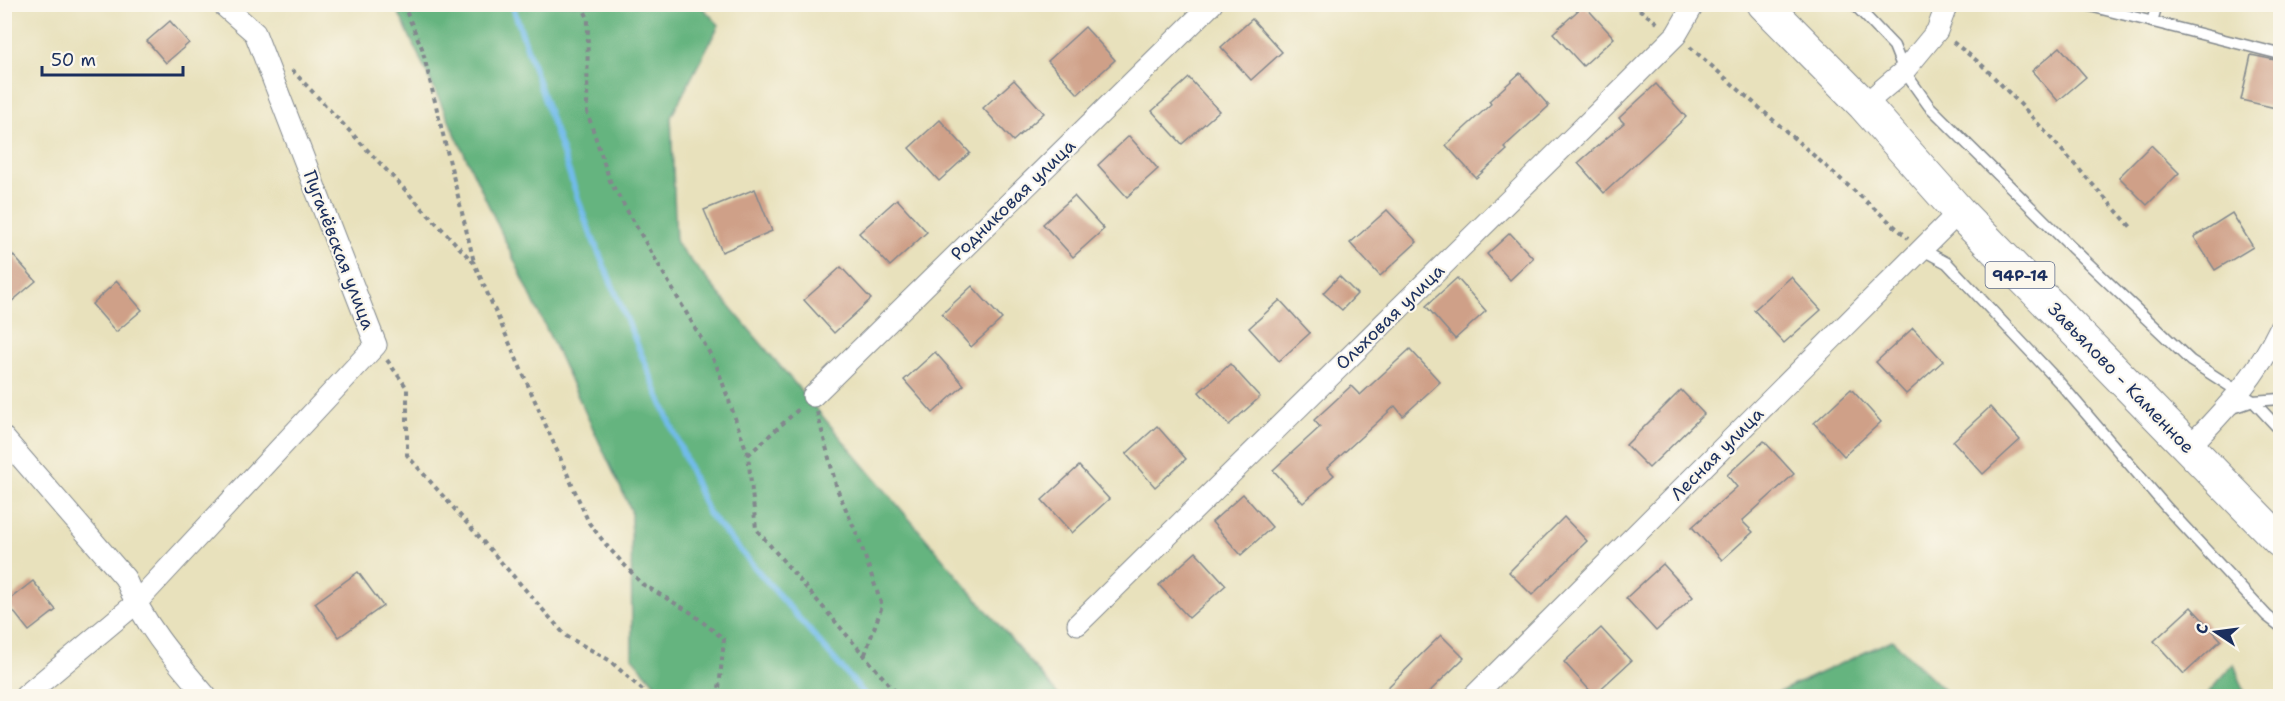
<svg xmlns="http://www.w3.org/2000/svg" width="2285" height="701" font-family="'Shantell Sans',sans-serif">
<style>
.forest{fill:#65b47f;stroke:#40726e;stroke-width:1.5}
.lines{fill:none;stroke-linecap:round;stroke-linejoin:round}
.stream{stroke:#71bbea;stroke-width:6}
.building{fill:#cfa088}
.lane-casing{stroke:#82888d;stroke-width:13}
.street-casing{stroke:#82888d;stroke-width:23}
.primary-casing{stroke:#82888d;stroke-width:35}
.path{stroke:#82888d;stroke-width:4;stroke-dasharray:4.5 4.5;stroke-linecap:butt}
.lane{stroke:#fff;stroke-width:10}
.street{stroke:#fff;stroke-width:21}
.primary{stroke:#fff;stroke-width:33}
.labels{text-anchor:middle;stroke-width:4.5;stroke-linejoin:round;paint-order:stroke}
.shield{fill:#fbf7ec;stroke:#5e6b89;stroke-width:1.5}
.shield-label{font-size:16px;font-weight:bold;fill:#1b2f5e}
.street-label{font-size:18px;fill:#1b2f5e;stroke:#fbf7ec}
</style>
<rect width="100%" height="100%" fill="#fbf7ec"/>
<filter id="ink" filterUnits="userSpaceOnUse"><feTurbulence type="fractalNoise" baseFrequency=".0167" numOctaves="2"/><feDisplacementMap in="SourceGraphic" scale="12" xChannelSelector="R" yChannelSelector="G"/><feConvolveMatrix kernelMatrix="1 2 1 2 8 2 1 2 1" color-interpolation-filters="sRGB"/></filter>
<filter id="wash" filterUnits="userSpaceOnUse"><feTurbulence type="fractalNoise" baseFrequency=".008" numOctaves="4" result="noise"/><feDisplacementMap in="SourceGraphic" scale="24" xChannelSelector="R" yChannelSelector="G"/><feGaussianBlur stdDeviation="1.35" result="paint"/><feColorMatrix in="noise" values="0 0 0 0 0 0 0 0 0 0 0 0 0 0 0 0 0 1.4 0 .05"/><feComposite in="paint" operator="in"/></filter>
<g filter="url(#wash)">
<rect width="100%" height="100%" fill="#e8e1bc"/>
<g class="forest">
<path d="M395,5h305l19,20 -48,92 5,126 383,453h-394l-33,-39 -1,-147z"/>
<path d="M1892,640l58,56h-180z"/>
<path d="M2234,664l12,32h-41z"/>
</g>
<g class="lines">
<path class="stream" d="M512,4l75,221 121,288 158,183"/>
</g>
<g id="blocks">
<g class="building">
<path d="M1584,5l30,33 -31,28 -30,-33z"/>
<path d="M1252,19l30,33 -31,28 -30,-33z"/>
<path d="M170,21l19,22 -23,20 -19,-22z"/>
<path d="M1085,27l30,33 -37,34 -30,-33z"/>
<path d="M2060,47l26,30 -28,24 -26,-30z"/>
<path d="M2251,55l29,6v48l-39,-9z"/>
<path d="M1520,73l29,33 -45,41 3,3 -31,28 -30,-33 45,-41 -2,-3z"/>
<path d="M1189,78l30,33 -37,33 -30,-33z"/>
<path d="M1014,80l30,33 -31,28 -30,-33z"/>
<path d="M1656,84l30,33 -82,76 -26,-30 46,-40 -5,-5z"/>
<path d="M940,120l30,33 -31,28 -30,-33z"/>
<path d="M1129,136l29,33 -31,28 -29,-32z"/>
<path d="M2151,145l28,28 -32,32 -28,-28z"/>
<path d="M755,189l17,42 -50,21 -18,-42z"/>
<path d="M1074,196l30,33 -31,28 -30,-33z"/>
<path d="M897,199l30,33 -37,34 -31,-33z"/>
<path d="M1387,210l30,32 -37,34 -30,-33z"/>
<path d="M2232,213l21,34 -38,23 -21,-33z"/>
<path d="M1510,233l23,25 -23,22 -23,-26z"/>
<path d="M4,245l32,36 -32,27z"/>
<path d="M841,267l30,32 -37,34 -30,-33z"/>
<path d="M1339,276l18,18 -15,16 -19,-17z"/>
<path d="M1791,277l30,33 -37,33 -30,-33z"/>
<path d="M1457,278l29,33 -31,28 -29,-33z"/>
<path d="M117,281l25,29 -26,22 -24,-28z"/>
<path d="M972,286l30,33 -31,28 -29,-33z"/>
<path d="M1280,300l30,33 -31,28 -30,-33z"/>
<path d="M1913,328l30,33 -37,33 -30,-32z"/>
<path d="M1410,349l30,33 -37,34 -8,-10 -68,62 7,7 -31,28 -30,-33 47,-43 -6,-7 37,-34 9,9z"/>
<path d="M935,352l29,33 -31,28 -29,-33z"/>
<path d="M1230,364l30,33 -31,28 -30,-33z"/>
<path d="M1851,389l30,33 -37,34 -30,-33z"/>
<path d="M1681,390l23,24 -55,54 -23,-23z"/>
<path d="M1990,407l30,33 -37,34 -30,-33z"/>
<path d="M1157,426l29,33 -31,28 -29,-33z"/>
<path d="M1764,441l30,33 -52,47 11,11 -31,28 -30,-33 45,-40 -10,-12z"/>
<path d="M1079,466l30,33 -37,34 -30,-33z"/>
<path d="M1243,494l29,33 -31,28 -29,-33z"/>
<path d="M1564,517l23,24 -55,54 -23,-23z"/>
<path d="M1196,552l30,33 -37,33 -30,-33z"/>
<path d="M1663,564l30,33 -37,34 -30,-33z"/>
<path d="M358,572l25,34 -44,31 -24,-34z"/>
<path d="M33,581l23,29 -27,21 -23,-29z"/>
<path d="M2191,607l30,33 -37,34 -30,-33z"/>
<path d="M1601,628l30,33 -37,34 -30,-33z"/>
<path d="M1441,635l23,23 -39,38h-46z"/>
</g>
</g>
</g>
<g filter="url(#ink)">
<use href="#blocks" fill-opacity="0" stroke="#82888d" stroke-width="1.5"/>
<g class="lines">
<defs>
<g id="lane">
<path d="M1854,4l40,42 10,25 25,35 142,141 120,114 62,40 27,29"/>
<path d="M2082,4l198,50"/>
<path d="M2152,22l5,-18"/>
<path d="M1921,249l26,14 112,119 108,126 100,108 13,10"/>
<path d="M2230,409l23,-8 27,-2"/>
</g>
<g id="street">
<path d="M1864,105l40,-34 33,-40 10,-27"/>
<path d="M813,396l399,-392"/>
<path d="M4,438l121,140c18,46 49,81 81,118"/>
<path d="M2188,448c36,-37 70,-73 92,-120"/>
<path d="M1078,624l525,-516 73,-73 18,-31"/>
<path d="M25,696l110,-92 241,-259 -121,-312 -33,-29"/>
<path d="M1474,696l485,-484"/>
</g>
<path id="primary" d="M1764,4l100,101 95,107 321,329"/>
</defs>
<use href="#lane" class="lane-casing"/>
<use href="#street" class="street-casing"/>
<use href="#primary" class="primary-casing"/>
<g class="path">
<path d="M403,4l19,44 52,214"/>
<path d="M581,4l7,14 -1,94 23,69 106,183 32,91 8,74 143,167"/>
<path d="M1632,4l28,21"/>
<path d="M1953,42l28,22 42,43 108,120"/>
<path d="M1690,47l218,191"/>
<path d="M292,70l182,193 115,260 19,24 34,37 48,28 34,27 -5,50 -3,7"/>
<path d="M387,360l20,28v67l159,181 43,24 40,36"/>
<path d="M817,412l20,77 22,50 23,67 -18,51"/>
<path d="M748,455l53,-48"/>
</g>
<use href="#lane" class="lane"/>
<use href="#street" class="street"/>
<use href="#primary" class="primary"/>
</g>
</g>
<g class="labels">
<rect class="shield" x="1985.5" y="262" width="69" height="26" rx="4.5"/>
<g class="shield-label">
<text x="2020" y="281">94Р-14</text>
</g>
<g class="street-label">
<text transform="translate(1013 200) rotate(-44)" y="6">Родниковая улица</text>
<text transform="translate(339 250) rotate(69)" y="6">Пугачёвская улица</text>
<text transform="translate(1390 317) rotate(-44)" y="6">Ольховая улица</text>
<text transform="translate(2121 378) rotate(46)" y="6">Завьялово - Каменное</text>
<text transform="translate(1717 454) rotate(-45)" y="6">Лесная улица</text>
</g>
</g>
<rect width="2285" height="701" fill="none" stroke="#fbf7ec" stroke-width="24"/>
<g transform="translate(2216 632) rotate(283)" stroke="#fbf7ec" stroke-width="4.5" paint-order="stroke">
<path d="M0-4.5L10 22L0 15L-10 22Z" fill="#1b2f5e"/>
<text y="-9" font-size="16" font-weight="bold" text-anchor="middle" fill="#1b2f5e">С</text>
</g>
<path d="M42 66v9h141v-9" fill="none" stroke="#1b2f5e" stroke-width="3"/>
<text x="51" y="66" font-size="18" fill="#1b2f5e" stroke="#fbf7ec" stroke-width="4.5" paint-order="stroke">50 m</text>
</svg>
